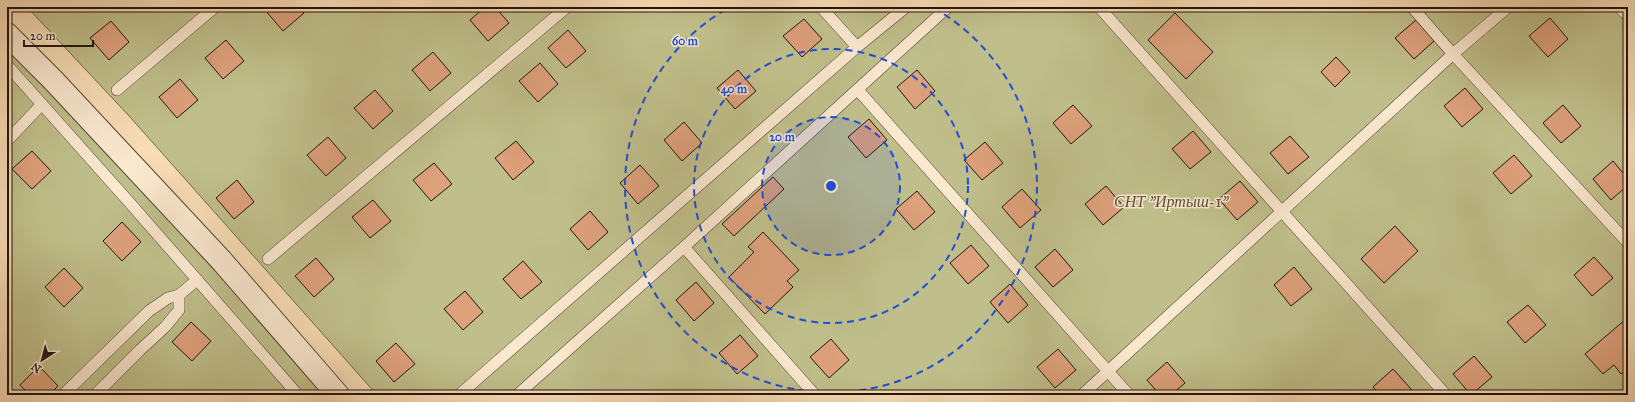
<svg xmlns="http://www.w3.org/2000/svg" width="1635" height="402" font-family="'IM FELL Great Primer',serif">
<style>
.green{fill:#c0bf8b;stroke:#706a4d}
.building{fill:#dda17c;stroke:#20140f}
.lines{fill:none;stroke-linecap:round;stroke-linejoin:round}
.service-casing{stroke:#564638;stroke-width:12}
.minor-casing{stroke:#564638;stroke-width:24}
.service{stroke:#fae8cf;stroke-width:11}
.minor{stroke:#fae8cf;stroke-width:22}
.ring{fill:none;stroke:#1d4ed8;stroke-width:2;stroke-dasharray:7 5}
.labels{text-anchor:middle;stroke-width:3;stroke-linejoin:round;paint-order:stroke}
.park-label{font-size:16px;font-style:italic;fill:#58503a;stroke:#fae8cf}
.centre{fill:#1d4ed8;stroke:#fae8cf;stroke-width:2}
.ring-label{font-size:12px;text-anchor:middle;font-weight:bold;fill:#1d4ed8;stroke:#fae8cf;stroke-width:3;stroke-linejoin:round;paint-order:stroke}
</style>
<rect width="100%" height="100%" fill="#f8dcb5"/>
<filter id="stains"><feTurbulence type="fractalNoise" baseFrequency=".005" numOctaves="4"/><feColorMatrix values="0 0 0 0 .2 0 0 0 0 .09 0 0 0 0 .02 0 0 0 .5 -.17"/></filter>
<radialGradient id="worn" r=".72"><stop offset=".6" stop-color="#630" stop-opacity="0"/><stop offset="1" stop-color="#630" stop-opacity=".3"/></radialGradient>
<g class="green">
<path d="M27,7h1601v388h-1251l-247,-278z"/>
<path d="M7,44l322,351h-322z"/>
</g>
<g class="building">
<path d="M268,7h30l6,6 -21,18 -18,-21z"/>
<path d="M485,7h10l14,16 -21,18 -18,-21z"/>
<path d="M1433,7h11l-6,5z"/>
<path d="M1175,13l38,39 -27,27 -38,-39z"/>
<path d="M1550,18l18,21 -20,18 -19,-21z"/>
<path d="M804,19l18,20 -20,18 -19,-21z"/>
<path d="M1416,20l18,21 -20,18 -19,-21z"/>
<path d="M111,21l18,21 -20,18 -19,-22z"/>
<path d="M568,30l18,21 -20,17 -18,-20z"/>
<path d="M226,40l18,21 -21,18 -18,-21z"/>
<path d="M433,52l18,21 -21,18 -18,-21z"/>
<path d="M1336,57l14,15 -15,15 -14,-15z"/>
<path d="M540,63l18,21 -20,18 -19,-21z"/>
<path d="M738,70l18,21 -21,18 -18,-21z"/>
<path d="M917,70l18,21 -20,18 -18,-22z"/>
<path d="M180,79l18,21 -21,18 -18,-21z"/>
<path d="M1465,88l18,21 -21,18 -18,-21z"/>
<path d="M375,90l18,21 -20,18 -19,-21z"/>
<path d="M1073,105l19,21 -21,18 -18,-21z"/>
<path d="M1563,105l18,21 -20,17 -18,-20z"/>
<path d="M869,119l18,21 -21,18 -18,-21z"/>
<path d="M684,122l18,21 -20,18 -18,-21z"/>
<path d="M1193,131l18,21 -21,17 -18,-20z"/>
<path d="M1290,136l19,21 -21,17 -18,-21z"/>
<path d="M328,137l18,21 -20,18 -19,-21z"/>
<path d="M516,141l18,21 -21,18 -18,-22z"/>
<path d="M985,142l18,21 -21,17 -18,-20z"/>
<path d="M32,151l19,20 -19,18 -20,-20z"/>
<path d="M1514,155l18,21 -21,18 -18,-21z"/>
<path d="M1613,161l15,18v6l-17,15 -18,-21z"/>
<path d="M434,163l18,21 -21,17 -18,-21z"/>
<path d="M640,165l19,21 -21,18 -18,-21z"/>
<path d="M773,177l11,12 -50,47 -12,-12z"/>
<path d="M237,180l17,22 -20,17 -18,-21z"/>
<path d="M1240,181l18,21 -21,18 -18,-21z"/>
<path d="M1106,186l18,21 -21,18 -18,-21z"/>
<path d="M1022,189l19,21 -21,18 -18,-21z"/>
<path d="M917,191l18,21 -21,18 -18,-21z"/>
<path d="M373,200l18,21 -21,17 -18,-21z"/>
<path d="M590,211l18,21 -20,18 -18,-21z"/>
<path d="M122,222l19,20 -19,19 -19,-20z"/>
<path d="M1395,226l23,25 -34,32 -23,-24z"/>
<path d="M763,232l36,38 -12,11 6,6 -28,27 -36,-37 25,-25 -6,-5z"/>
<path d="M971,245l18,21 -21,18 -18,-21z"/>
<path d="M1055,249l18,21 -20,17 -18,-20z"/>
<path d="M1594,257l19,21 -21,18 -18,-21z"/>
<path d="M316,258l18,21 -20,18 -19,-21z"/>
<path d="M523,261l19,21 -21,17 -18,-20z"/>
<path d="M1294,267l18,22 -21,17 -17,-21z"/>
<path d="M64,268l19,20 -19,19 -19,-20z"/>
<path d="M696,282l18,21 -20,18 -18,-21z"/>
<path d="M1010,284l18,21 -20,18 -18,-21z"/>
<path d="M465,291l18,21 -20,18 -19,-21z"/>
<path d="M1528,305l18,20 -21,18 -18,-21z"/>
<path d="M1626,319l2,2v47l-7,6 -7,-9 -11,9 -18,-20z"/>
<path d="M191,322l20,19 -19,20 -20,-19z"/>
<path d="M740,335l18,21 -21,18 -18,-21z"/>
<path d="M831,339l18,21 -20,18 -19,-21z"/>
<path d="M396,343l19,21 -21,18 -18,-21z"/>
<path d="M1058,349l18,21 -21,18 -18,-21z"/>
<path d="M1474,356l18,21 -21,18 -18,-21z"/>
<path d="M1167,362l18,21 -14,12h-11l-13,-15z"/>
<path d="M39,366l19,20 -9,9h-19l-10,-10z"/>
<path d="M1393,369l19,21 -6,5h-26l-7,-8z"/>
</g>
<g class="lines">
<defs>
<g id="service">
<path d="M821,7l36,40"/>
<path d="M1099,7l347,388"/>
<path d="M1412,7l41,47 175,189"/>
<path d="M1619,7l9,9"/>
<path d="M7,65l122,137 169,193"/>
<path d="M117,90l98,-83"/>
<path d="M858,90l271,305"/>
<path d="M7,141l35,-37"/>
<path d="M684,247l131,148"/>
<path d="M268,259l299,-252"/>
<path d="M63,395l86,-84 19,-13 11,-3 18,-15"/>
<path d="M95,395l45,-45 25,-23 14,-17v-15"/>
<path d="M459,395l398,-348 49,-40"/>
<path d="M517,395l167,-148 264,-240"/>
<path d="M1082,395l371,-341 55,-47"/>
</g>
<path id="minor" d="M7,34l46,46 168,180 117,135"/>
</defs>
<use href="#service" class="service-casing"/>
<use href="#minor" class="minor-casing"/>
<use href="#service" class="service"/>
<use href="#minor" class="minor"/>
</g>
<circle cx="831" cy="186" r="69" fill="#1d4ed8" fill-opacity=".12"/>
<g class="ring">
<circle cx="831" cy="186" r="69"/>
<circle cx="831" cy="186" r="137"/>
<path d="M934 8A206 206 0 1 1 728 8"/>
</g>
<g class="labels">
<g class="park-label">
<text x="1171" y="207">СНТ "Иртыш-1"</text>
</g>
</g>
<circle cx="831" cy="186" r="6" class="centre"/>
<g class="ring-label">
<text x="685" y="45">60 m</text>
<text x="734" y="93">40 m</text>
<text x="782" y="141">20 m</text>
</g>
<rect width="1635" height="402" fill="none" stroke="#f8dcb5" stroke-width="24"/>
<rect x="8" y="8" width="1619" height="386" fill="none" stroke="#20140f" stroke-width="2"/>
<rect x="12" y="12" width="1611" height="378" fill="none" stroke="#20140f"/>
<g transform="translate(42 360) rotate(216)" stroke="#fae8cf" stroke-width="3" paint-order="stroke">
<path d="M0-3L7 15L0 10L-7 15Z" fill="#20140f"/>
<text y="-6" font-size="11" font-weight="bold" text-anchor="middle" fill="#20140f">N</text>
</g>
<path d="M24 40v6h69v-6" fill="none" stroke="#20140f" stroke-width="2"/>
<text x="30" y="40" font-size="12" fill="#20140f" stroke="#fae8cf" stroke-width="3" paint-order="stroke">20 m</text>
<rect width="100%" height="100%" filter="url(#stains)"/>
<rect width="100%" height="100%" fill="url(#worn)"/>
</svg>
